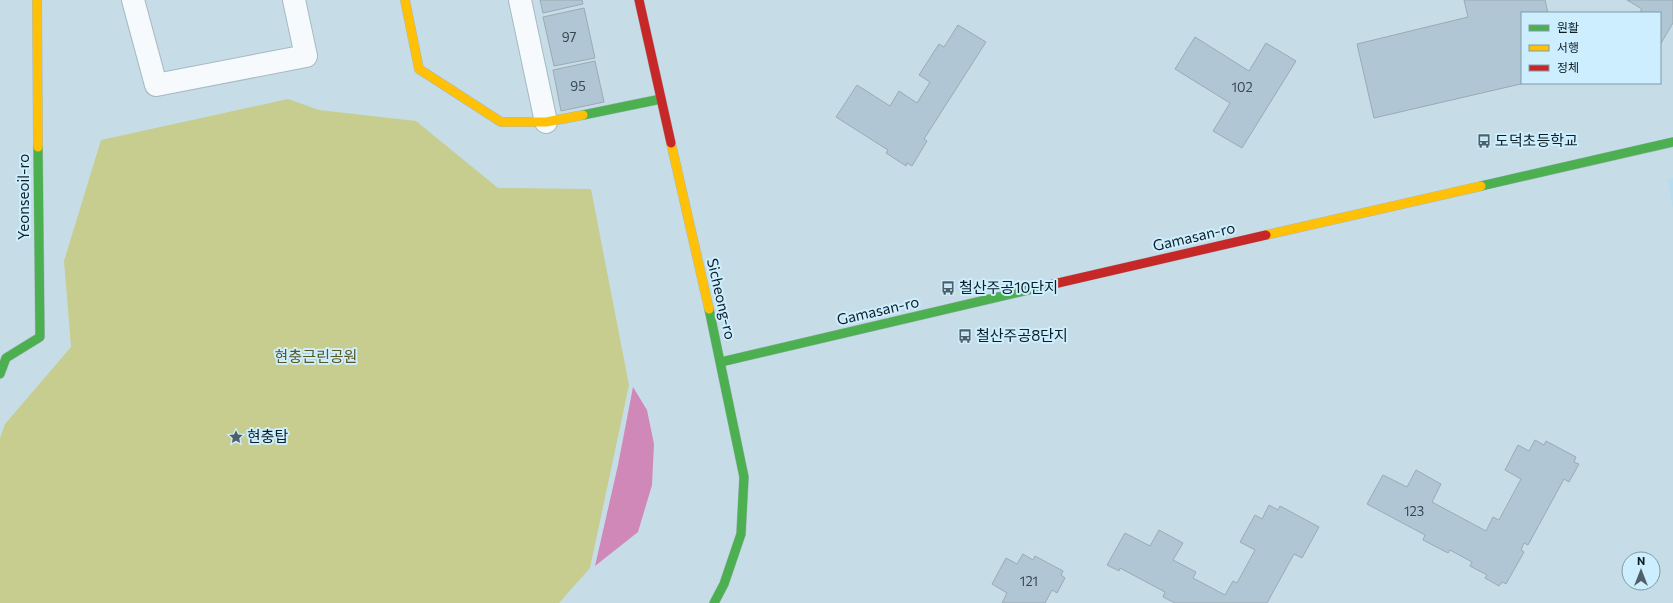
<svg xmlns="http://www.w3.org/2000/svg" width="1673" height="603" font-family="Commissioner,'Noto Sans KR',sans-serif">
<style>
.built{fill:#b6dced}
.green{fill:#c6cd8e}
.water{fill:#d088b9}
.building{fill:#b0c6d4;stroke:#9baab4}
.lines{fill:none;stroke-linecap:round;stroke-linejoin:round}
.street-casing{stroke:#a7b9c2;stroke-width:24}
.fast-casing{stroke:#a7b9c2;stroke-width:10}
.slow-casing{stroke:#a7b9c2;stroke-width:10}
.jam-casing{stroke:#a7b9c2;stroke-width:10}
.street{stroke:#f6fafc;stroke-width:22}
.fast{stroke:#4caf50;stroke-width:9}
.slow{stroke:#ffc107;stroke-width:9}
.jam{stroke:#c62828;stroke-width:9}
.labels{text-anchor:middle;stroke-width:4;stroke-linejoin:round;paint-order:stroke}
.number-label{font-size:13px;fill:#364851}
.poi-label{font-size:15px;fill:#0d1d24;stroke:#cdeefe;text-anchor:start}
.street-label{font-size:15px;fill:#0d1d24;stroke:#cdeefe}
.park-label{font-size:15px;fill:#59561f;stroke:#cdeefe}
</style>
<rect width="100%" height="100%" fill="#c6dde8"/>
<path class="built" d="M1673,178v31l-6,-30z"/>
<path class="green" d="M288,99l31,11 97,11 82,67 93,1 38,196 -39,183 -31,35h-559v-165l5,-14 66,-77 -7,-86 37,-121z"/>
<path class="water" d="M633,387l14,23 7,34 -2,41 -14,47 -43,34 23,-101z"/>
<g class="building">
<path d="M540,0h42l1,4 -40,9z"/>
<path d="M1464,0h81l3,13h-26v70h3l-151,35 -17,-74 111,-27z"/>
<path d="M1627,0h46v23l-13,22v-32h-21l3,-4z"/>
<path d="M584,8l11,50 -41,8 -11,-49z"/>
<path d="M958,25l28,17 -62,97 3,2 -15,25 -5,-3 -1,3 -20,-13 2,-3 -52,-33 21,-32 33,21 9,-15 18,12 13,-21 -11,-7 20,-31 5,3z"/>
<path d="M1195,37l54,34 17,-28 30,18 -54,87 -29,-17 17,-28 -55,-34z"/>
<path d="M595,61l9,41 -43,9 -8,-41z"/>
<path d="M1535,440l9,5 2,-4 30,16 -2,5 5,2 -10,18 -5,-3 -36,66 -4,-2 -3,7 3,2 -18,32 -4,-2 -3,4 -14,-8 2,-3 -17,-9 2,-4 -22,-12 -2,3 -25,-13 2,-5 -58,-31 16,-29 24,12 9,-17 25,14 -9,18 54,29 7,-14 6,3 22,-41 -16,-9 13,-25 11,6z"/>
<path d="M1269,505l9,5 2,-4 39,21 -17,31 -8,-4 -27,49h-92l-12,-6 2,-5 -45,-24 -1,3 -12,-6 18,-32 25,13 9,-16 24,13 -10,17 23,12 -3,6 32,17 8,-14 4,2 18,-33 -15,-8 15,-27 7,4z"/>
<path d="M1023,554l10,6 2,-4 28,15 -2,4 4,3 -8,15 -5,-3 -7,13h-43l5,-10 -15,-9 14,-26 11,6z"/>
</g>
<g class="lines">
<defs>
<g id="street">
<path d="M133,0l23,85 150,-29 -12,-56"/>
<path d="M520,0l26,122"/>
</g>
<g id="fast">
<path d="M583,115l78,-16"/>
<path d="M1481,186l192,-44"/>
<path d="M709,309l35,168 -3,57 -17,50 -10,19"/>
<path d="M721,362l337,-79"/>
<path d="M0,374l6,-16 34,-21 -2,-190"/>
</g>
<g id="slow">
<path d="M37,0l1,147"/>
<path d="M405,0l14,69 82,53h45l37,-7"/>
<path d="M671,143l38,166"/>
<path d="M1266,235l215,-49"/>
</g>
<g id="jam">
<path d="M639,0l32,143"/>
<path d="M1058,283l208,-48"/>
</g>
</defs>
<use href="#street" class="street-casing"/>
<use href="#fast" class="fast-casing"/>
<use href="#slow" class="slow-casing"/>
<use href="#jam" class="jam-casing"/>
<use href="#street" class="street"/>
<use href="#fast" class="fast"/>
<use href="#slow" class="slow"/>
<use href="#jam" class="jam"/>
</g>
<defs>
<symbol id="bus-bare" viewBox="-9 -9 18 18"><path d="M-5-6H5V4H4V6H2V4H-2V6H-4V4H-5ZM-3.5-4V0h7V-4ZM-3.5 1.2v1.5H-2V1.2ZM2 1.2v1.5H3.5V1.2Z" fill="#4e6069" stroke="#cdeefe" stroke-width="2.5" paint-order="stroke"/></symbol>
<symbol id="sight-bare" viewBox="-9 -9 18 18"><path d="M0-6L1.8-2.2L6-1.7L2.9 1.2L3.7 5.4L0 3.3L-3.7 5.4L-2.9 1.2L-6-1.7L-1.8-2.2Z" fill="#4e6069" stroke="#cdeefe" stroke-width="2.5" paint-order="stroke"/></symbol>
</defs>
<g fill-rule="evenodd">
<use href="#bus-bare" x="1474" y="131" width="20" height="20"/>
<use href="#bus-bare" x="938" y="278" width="20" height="20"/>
<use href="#bus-bare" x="955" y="326" width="20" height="20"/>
<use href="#sight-bare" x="226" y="427" width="20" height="20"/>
</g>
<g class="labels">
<g class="number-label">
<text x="569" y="42">97</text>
<text x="578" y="91">95</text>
<text x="1242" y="92">102</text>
<text x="1414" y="516">123</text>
<text x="1029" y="586">121</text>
</g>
<g class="poi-label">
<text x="1495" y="146">도덕초등학교</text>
<text x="959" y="293">철산주공10단지</text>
<text x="976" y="341">철산주공8단지</text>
<text x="247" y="442">현충탑</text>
</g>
<g class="street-label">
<text transform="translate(24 197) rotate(-90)" y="5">Yeonseoil-ro</text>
<text transform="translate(1194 237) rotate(-13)" y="5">Gamasan-ro</text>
<text transform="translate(721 299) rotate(77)" y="5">Sicheong-ro</text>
<text transform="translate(878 311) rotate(-13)" y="5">Gamasan-ro</text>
</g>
<g class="park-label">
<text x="316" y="362">현충근린공원</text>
</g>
</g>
<rect x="1521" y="12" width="140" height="72" fill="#cdeefe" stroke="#809aa7"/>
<rect x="1529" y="25" width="20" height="6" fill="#4caf50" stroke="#809aa7"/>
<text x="1557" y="32" font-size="12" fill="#0d1d24">원활</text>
<rect x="1529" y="45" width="20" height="6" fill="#ffc107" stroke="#809aa7"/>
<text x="1557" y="52" font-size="12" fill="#0d1d24">서행</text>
<rect x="1529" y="65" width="20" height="6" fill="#c62828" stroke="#809aa7"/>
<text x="1557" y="72" font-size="12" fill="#0d1d24">정체</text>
<g transform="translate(1641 571)"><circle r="19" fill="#cdeefe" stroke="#809aa7"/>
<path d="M0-3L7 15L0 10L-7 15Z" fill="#4e6069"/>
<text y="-6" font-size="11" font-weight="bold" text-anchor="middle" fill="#0d1d24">N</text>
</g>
</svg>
